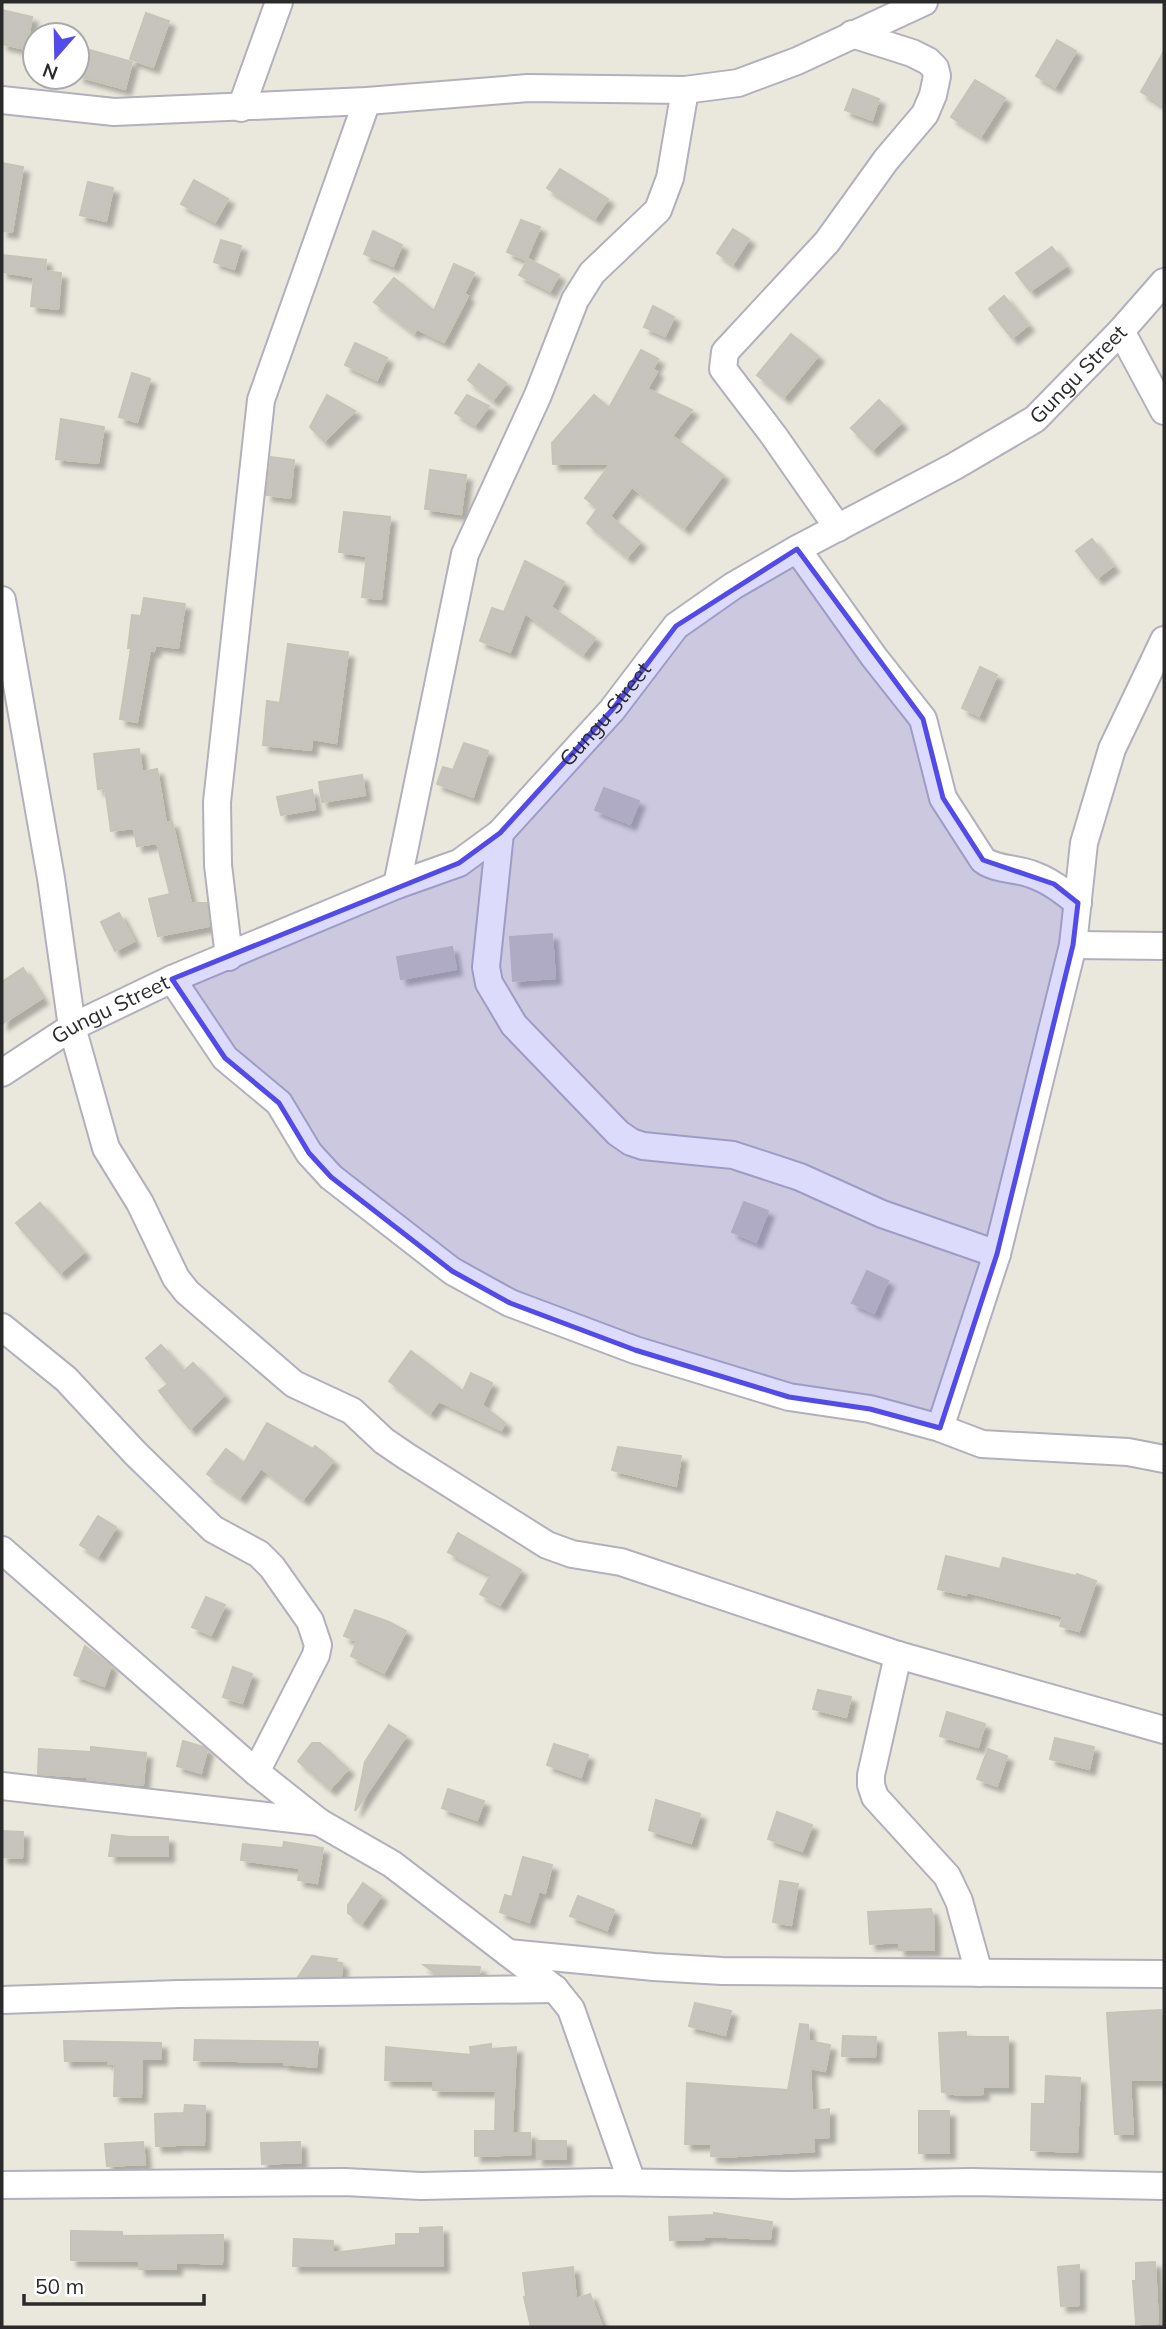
<svg xmlns="http://www.w3.org/2000/svg" width="1166" height="2329" font-family="Mulish,sans-serif">
<style>
.building{fill:#c6c4bc;stroke:#c6c4b7;stroke-width:2;filter:url(#shadow)}
.lines{fill:none;stroke-linecap:round;stroke-linejoin:round}
.street-casing{stroke:#b1b0bc;stroke-width:30}
.street{stroke:#fff;stroke-width:26}
.marked{fill:#534be9;fill-opacity:0.2;stroke:#534be9;stroke-width:5;stroke-linejoin:round}
.labels{text-anchor:middle;stroke-width:5;stroke-linejoin:round;paint-order:stroke}
.street-label{font-size:21px;fill:#2a2a2a;stroke:#fff}
</style>
<defs>
<filter id="shadow"><feDropShadow dx="6" dy="6" stdDeviation="2" flood-color="#0004"/></filter>
</defs>
<rect width="100%" height="100%" fill="#eae8dd"/>
<g class="building">
<path d="M2,10l30,7 -6,32 -24,-5z"/>
<path d="M146,13l23,8 -16,46 -23,-8z"/>
<path d="M1057,40l19,11 -21,36 -19,-11z"/>
<path d="M86,49l46,13 -7,27 -47,-13z"/>
<path d="M1164,51v55l-23,-14z"/>
<path d="M975,80l30,18 -24,38 -30,-19z"/>
<path d="M853,89l26,10 -7,21 -27,-10z"/>
<path d="M2,163l21,4 -11,65 -10,-1z"/>
<path d="M560,169l48,30 -13,19 -48,-30z"/>
<path d="M194,180l34,19 -13,23 -34,-18z"/>
<path d="M88,182l25,6 -7,33 -26,-6z"/>
<path d="M521,220l19,7 -14,33 -19,-8z"/>
<path d="M733,229l16,10 -16,25 -16,-11z"/>
<path d="M373,231l29,14 -9,21 -29,-12z"/>
<path d="M221,240l20,6 -7,23 -20,-7z"/>
<path d="M1052,247l14,19 -36,25 -14,-18z"/>
<path d="M2,255l44,5 -1,11 16,2 -3,36 -27,-3 3,-29 -32,-5z"/>
<path d="M528,259l31,16 -9,16 -31,-16z"/>
<path d="M454,264l20,9 -10,21 4,2 -24,46 -27,-13 -3,4 -40,-31 20,-24 40,33z"/>
<path d="M1004,296l24,29 -16,13 -23,-29z"/>
<path d="M653,306l21,11 -9,19 -21,-9z"/>
<path d="M791,334l27,22 -34,41 -27,-22z"/>
<path d="M355,343l32,15 -10,22 -32,-15z"/>
<path d="M641,350l17,9 -5,10 4,3 -10,17 45,21 -20,26 51,39 -39,53 -52,-41 -22,29 30,26 -13,15 -40,-34 11,-15 -13,-10 26,-35 -58,1 -1,-21 42,-48 15,13z"/>
<path d="M479,364l27,19 -13,17 -25,-20z"/>
<path d="M132,373l18,6 -13,43 -18,-5z"/>
<path d="M327,395l28,16 -31,30 -14,-14z"/>
<path d="M467,395l22,11 -14,19 -20,-12z"/>
<path d="M879,400l22,23 -29,27 -21,-22z"/>
<path d="M61,419l43,8 -6,36 -42,-4z"/>
<path d="M271,457l23,3 -4,38 -24,-3z"/>
<path d="M430,470l36,5 -5,39 -36,-5z"/>
<path d="M344,512l46,5 -9,82 -19,-2 5,-41 -28,-4z"/>
<path d="M1092,539l21,27 -16,12 -21,-27z"/>
<path d="M525,561l39,21 -13,25 44,31 -12,16 -58,-41 -15,39 -30,-11 12,-33 12,4z"/>
<path d="M144,598l41,6 -7,44 -23,-3 -1,6 -4,-1 -13,72 -17,-3 11,-71h-3l4,-33 9,1z"/>
<path d="M288,644l60,8 -12,91 -24,-4 -1,11 -48,-5 4,-44 13,2z"/>
<path d="M980,667l17,8 -18,41 -17,-8z"/>
<path d="M464,743l24,8 -15,46 -36,-13 6,-17 10,3z"/>
<path d="M139,749l3,23 15,-3 9,54 6,-1 19,81h16l2,23 -51,10 -9,-37 21,-5 -13,-51 -20,3 -3,-18 -23,3 -6,-43 -7,1 -4,-35z"/>
<path d="M362,775l3,20 -43,7 -3,-20z"/>
<path d="M604,788l35,13 -9,23 -35,-14z"/>
<path d="M312,790l3,19 -34,6 -4,-18z"/>
<path d="M119,913l15,28 -19,10 -14,-29z"/>
<path d="M552,934l3,44 -42,3 -3,-44z"/>
<path d="M452,947l4,22 -55,10 -4,-22z"/>
<path d="M23,968l19,30 -40,26v-42z"/>
<path d="M744,1202l24,9 -12,31 -24,-10z"/>
<path d="M40,1203l44,49 -24,21 -44,-50z"/>
<path d="M867,1271l21,10 -14,32 -22,-10z"/>
<path d="M161,1345l23,26 9,-8 31,32 -34,34 -31,-38 9,-7 -22,-26z"/>
<path d="M411,1351l52,40 8,-18 21,10 -10,22 23,18 -4,7 -62,-29 -9,12 -41,-32z"/>
<path d="M267,1423l46,26 2,-3 18,15 -30,38 -42,-31 -21,29 -33,-23 19,-25 18,14z"/>
<path d="M618,1447l63,9 -5,30 -64,-16z"/>
<path d="M98,1516l18,11 -18,29 -18,-11z"/>
<path d="M458,1533l63,37 -21,35 -20,-11 11,-19 -43,-23z"/>
<path d="M946,1556l54,13 3,-11 73,18 1,-2 19,7 -17,50 -19,-5 3,-10 -96,-24 -1,3 -28,-6z"/>
<path d="M206,1597l19,8 -14,30 -19,-8z"/>
<path d="M355,1610l34,12 17,9 -22,42 -33,-17 6,-15 -13,-5z"/>
<path d="M85,1646l26,20 -7,20 -30,-11z"/>
<path d="M233,1667l19,7 -10,29 -19,-6z"/>
<path d="M818,1690l33,7 -5,20 -33,-8z"/>
<path d="M947,1712l38,12 -7,23 -38,-11z"/>
<path d="M389,1725l17,11 -51,75 10,-49z"/>
<path d="M1055,1738l39,9 -5,22 -39,-10z"/>
<path d="M183,1741l20,6 4,3 -6,23 -24,-7z"/>
<path d="M312,1743h8l28,26 -18,20 -32,-28z"/>
<path d="M554,1744l34,11 -7,22 -34,-12z"/>
<path d="M91,1747l55,6 -3,32 -56,-6v-2l-49,-3 1,-25 52,3z"/>
<path d="M988,1749l19,7 -10,30 -20,-7z"/>
<path d="M448,1789l36,12 -7,19 -35,-12z"/>
<path d="M656,1800l44,14 -9,29 -42,-13z"/>
<path d="M777,1812l35,13 -10,26 -34,-12z"/>
<path d="M2,1831l21,1 -1,26 -20,-1z"/>
<path d="M112,1835l18,2h38v19h-59z"/>
<path d="M284,1842l39,6 -6,35 -19,-3 2,-12 -59,-8 2,-16 40,4z"/>
<path d="M523,1857l29,8 -7,28 -6,-2 -10,31 -29,-10 5,-17 7,2z"/>
<path d="M780,1881l18,3 -7,41 -18,-3z"/>
<path d="M363,1883l18,13 -19,27 -14,-10v-8z"/>
<path d="M578,1896l36,14 -7,20 -37,-14z"/>
<path d="M931,1909l3,13v28h-35v-8l-29,2 -2,-32z"/>
<path d="M312,1956l25,3 -2,3 7,1 -1,13 -43,1z"/>
<path d="M424,1965l56,2 -1,7 -41,1z"/>
<path d="M695,2003l36,8 -6,24 -36,-9z"/>
<path d="M1161,2010l1,70h-32l3,54h-18l-8,-121z"/>
<path d="M800,2024l8,1 1,16 21,4 -5,26 -15,-3 2,43 17,-2v28l-16,1 1,13 -91,6 -12,-1 1,-12h-27l2,-61 101,7z"/>
<path d="M966,2032v5h42v50h-26l1,7 -24,1 -17,-3 -3,-59z"/>
<path d="M843,2036l33,1 -1,20 -33,-1z"/>
<path d="M195,2040l123,2 -2,25 -32,-3v-2l-90,-2z"/>
<path d="M64,2041l97,2v16h-19l-1,38 -27,-1 1,-32h-7v-4l-43,1z"/>
<path d="M491,2044v5l25,-2 -4,86h18l1,21 -56,2v-25h20l1,-40 -63,-1v-9l-48,-1 1,-33 85,8 -1,-8z"/>
<path d="M1046,2076l34,2 -3,74 -46,-2 1,-46h13z"/>
<path d="M185,2105l20,1 -1,39 -29,-1v2h-19l-1,-32 29,-1z"/>
<rect x="919" y="2111" width="30" height="42"/>
<rect x="537" y="2141" width="29" height="18"/>
<path d="M143,2142l2,22 -38,2 -2,-22z"/>
<path d="M300,2142l1,20 -39,2 -1,-21z"/>
<path d="M714,2213l58,9 -2,17 -66,-3v3l-34,1 -1,-23 45,-2z"/>
<path d="M442,2227l1,39h-150l1,-27 39,2v12l63,-8v-11h24v-6z"/>
<path d="M71,2231l51,1v4l101,-1 -1,29 -46,-2v7h-37v-8l-68,-1z"/>
<path d="M1155,2262l3,61 -22,1 -3,-43h3v-18z"/>
<path d="M1079,2265v40l-18,1 -3,-39z"/>
<path d="M573,2267l3,32 14,-5 12,33h-71l-7,-30 2,-1 -3,-23z"/>
</g>
<g class="lines">
<defs>
<g id="street">
<path d="M2,100l112,12 253,-11 161,-13 157,2 53,-7 59,-22 127,-59"/>
<path d="M241,108l38,-106"/>
<path d="M1121,331l43,80"/>
<path d="M838,528l-64,-92 -51,-67 2,-17 102,-110 59,-82 39,-46 8,-19 4,-19 -2,-8 -7,-7 -16,-8 -60,-19"/>
<path d="M797,549l77,108 49,62 20,79 40,62c13,10 32,8 48,14 18,6 32,17 47,29"/>
<path d="M2,600l49,278 21,149 34,121 34,55 36,75 11,14 107,92 58,27 32,30 22,15 141,89 25,9 49,8 277,93 266,75"/>
<path d="M500,833l-14,134 3,16 25,42 104,108 13,9 12,4 90,9 67,22 82,37 115,40"/>
<path d="M397,885l68,-331 73,-159 37,-95 17,-27 66,-63 12,-32 15,-88"/>
<path d="M1073,945l91,1"/>
<path d="M229,957l-11,-92 -1,-63 44,-402 106,-299"/>
<path d="M172,979l53,79 54,45 30,50 22,24 121,94 58,32 125,47 154,47 81,12 70,19 42,16 146,8 36,7"/>
<path id="s1" d="M2,1073l70,-46 100,-48 225,-94 62,-22 41,-30 112,-123 64,-84 57,-40 64,-37 158,-83 80,-47 86,-88 43,-49"/>
<path d="M2,1327l64,52 69,74 78,76 46,25 13,13 38,54 8,24 -2,10 -60,117"/>
<path d="M940,1428l57,-174 76,-309 11,-102 28,-94 52,-109"/>
<path d="M2,1550l254,222 63,50 73,42 163,125 16,20 61,173"/>
<path d="M898,1655l-27,120v10l4,12 72,79 12,25 20,72"/>
<path d="M2,1786l317,36"/>
<path d="M508,1953l146,14 68,4 442,3"/>
<path d="M2,2000l177,-6 376,-5"/>
<path d="M2,2185l343,-3 76,4 182,-4 186,3 183,-3 192,4"/>
</g>
</defs>
<use href="#street" class="street-casing"/>
<use href="#street" class="street"/>
</g>
<path class="marked" d="M797,549l126,170 20,79 40,62 71,24 24,19 -5,42 -76,309 -57,174 -70,-19 -81,-12 -154,-47 -125,-47 -58,-32 -121,-94 -22,-24 -30,-50 -54,-45 -53,-79 287,-116 41,-30 112,-123 64,-84z"/>
<g class="labels">
<g class="street-label">
<text dy="7" stroke="none"><textPath href="#s1" startOffset="1304">Gungu Street</textPath></text>
<text dy="7" stroke="none"><textPath href="#s1" startOffset="714">Gungu Street</textPath></text>
<text dy="7" stroke="none"><textPath href="#s1" startOffset="126">Gungu Street</textPath></text>
</g>
</g>
<rect width="1166" height="2329" fill="none" stroke="#2a2a2a" stroke-width="7"/>
<g transform="translate(56 56) rotate(200)"><circle r="33" fill="#ffffff" stroke="#aaaaaa" stroke-width="2"/>
<path d="M0-5L12 26L0 18L-12 26Z" fill="#534be9"/>
<text y="-10" font-size="19" font-weight="bold" text-anchor="middle" fill="#2a2a2a">N</text>
</g>
<path d="M24 2294v10h180v-10" fill="none" stroke="#2a2a2a" stroke-width="3.5"/>
<text x="35" y="2294" font-size="21" fill="#2a2a2a" stroke="#ffffff" stroke-width="5" paint-order="stroke">50 m</text>
</svg>
